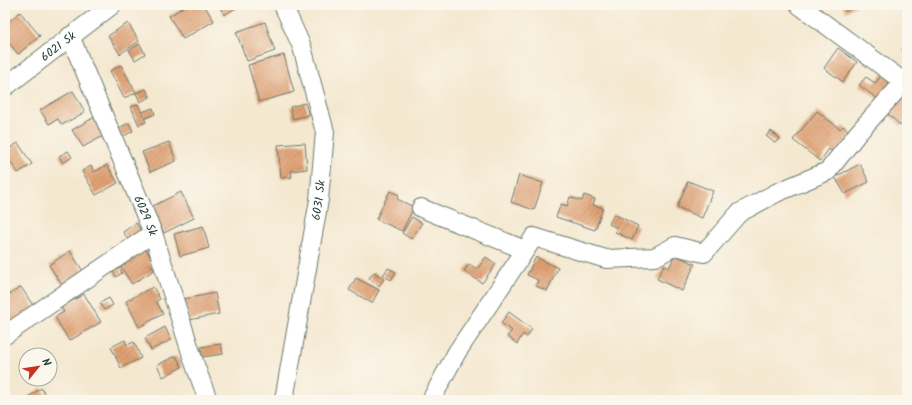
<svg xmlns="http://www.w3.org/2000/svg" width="912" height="405" font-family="Kalam,sans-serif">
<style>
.building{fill:url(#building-hatch)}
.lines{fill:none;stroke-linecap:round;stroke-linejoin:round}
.minor-casing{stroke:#6a796b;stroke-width:20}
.minor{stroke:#fff;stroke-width:18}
.labels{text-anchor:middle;stroke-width:4;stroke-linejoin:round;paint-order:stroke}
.street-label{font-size:12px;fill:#1f3d34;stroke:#fbf7ec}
</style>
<defs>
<pattern id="building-hatch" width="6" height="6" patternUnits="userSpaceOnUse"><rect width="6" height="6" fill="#e0a072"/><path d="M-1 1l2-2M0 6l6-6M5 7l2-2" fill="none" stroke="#b5845e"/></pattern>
</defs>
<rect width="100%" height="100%" fill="#fbf7ec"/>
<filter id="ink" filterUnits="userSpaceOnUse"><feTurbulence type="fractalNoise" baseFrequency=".025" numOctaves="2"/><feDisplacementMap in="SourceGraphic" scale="8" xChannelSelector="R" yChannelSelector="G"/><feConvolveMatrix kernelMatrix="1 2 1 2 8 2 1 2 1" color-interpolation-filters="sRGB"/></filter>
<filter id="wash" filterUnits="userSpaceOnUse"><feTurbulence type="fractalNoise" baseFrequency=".012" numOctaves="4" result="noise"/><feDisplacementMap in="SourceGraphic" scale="16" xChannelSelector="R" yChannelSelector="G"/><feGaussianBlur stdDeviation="0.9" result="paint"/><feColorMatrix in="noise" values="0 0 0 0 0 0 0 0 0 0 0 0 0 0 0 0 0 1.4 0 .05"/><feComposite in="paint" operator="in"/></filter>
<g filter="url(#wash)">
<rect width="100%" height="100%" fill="#f4e8d0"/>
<g id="blocks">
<g class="building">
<path d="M187,5h17l10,16 -31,18 -14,-23z"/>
<path d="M219,5h22l-17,10z"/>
<path d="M842,5h15l-11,7z"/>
<path d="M20,12l20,24 -22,18 -13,-16v-13z"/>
<path d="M265,22l10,29 -28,10 -11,-29z"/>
<path d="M128,23l11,18 -19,13 -12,-18z"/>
<path d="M140,44l5,10 -10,6 -6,-10z"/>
<path d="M907,46v10l-4,-7z"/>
<path d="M838,48l19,14 -14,20 -19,-14z"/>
<path d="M284,55l10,37 -35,10 -11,-37z"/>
<path d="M121,65l15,28 -12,5 -14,-27z"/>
<path d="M883,73l11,8 -15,19 -20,-15 7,-8 9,6z"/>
<path d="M146,89l4,8 -10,5 -4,-9z"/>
<path d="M73,91l12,21 -23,13 -4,-6 -9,5 -9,-14z"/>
<path d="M907,93v27l-6,6 -14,-13z"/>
<path d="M305,103l4,12 -16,4 -3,-12z"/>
<path d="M138,104l8,18 -7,3 -8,-18z"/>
<path d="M153,108l2,6 -10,4 -3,-6z"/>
<path d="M817,111l23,18 3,-3 8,7 -16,21 -6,-5 -9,12 -27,-21z"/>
<path d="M95,117l10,18 -22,12 -11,-17z"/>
<path d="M129,123l4,8 -11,6 -5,-8z"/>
<path d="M771,131l9,7 -5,5 -9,-7z"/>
<path d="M169,142l7,19 -26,11 -8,-20z"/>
<path d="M18,143l14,21 -14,9 -13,-19v-3z"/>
<path d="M305,143l2,26 -16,2 1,6 -11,1 -3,-33z"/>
<path d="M68,151l4,6 -9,6 -4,-7z"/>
<path d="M860,164l9,18 -24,12 -10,-17z"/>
<path d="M107,165l11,18 -22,12 -14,-24 9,-5 3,6z"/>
<path d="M519,175l24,8 -9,27 -23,-8z"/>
<path d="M688,181l25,10 -11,27 -25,-11z"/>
<path d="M390,191l9,4 -2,4 17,8 -12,24 -26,-12z"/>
<path d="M181,192l13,26 -30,15 -13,-26z"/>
<path d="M584,195l11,4 -2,6 10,3 -8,22 -39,-13 5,-13 6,2 3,-9 12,4z"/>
<path d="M614,214l24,12 -6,14 -17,-8 2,-4 -8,-4z"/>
<path d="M412,217l10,6 -11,16 -9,-6z"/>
<path d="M136,223l7,11 -13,8 -7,-10z"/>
<path d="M203,226l6,22 -29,8 -6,-22z"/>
<path d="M145,248l7,11 -3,3 5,8 -22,14 -13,-20z"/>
<path d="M70,251l16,25 -21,14 -16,-25z"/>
<path d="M675,255l20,9 -13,27 -25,-12 7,-14 5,3z"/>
<path d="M486,257l10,7 -14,19 -18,-12 5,-7 8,5z"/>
<path d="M536,257l22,11 -11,23 -11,-5 2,-6 -11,-5z"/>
<path d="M116,262l6,11 -6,4 -6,-11z"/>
<path d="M388,268l8,4 -5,8 -8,-5z"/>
<path d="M374,272l10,7 -5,7 -10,-8z"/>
<path d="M356,278l23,12 -7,13 -23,-13z"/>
<path d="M21,287l15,23 -28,18 -3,-4v-27z"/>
<path d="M153,287l7,12 -4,2 7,13 -24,13 -13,-26z"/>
<path d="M215,293l4,21 -30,6 -5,-21z"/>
<path d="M84,294l17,28 -32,19 -14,-24 9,-5 -3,-5z"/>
<path d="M109,298l4,7 -9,5 -4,-7z"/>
<path d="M509,312l23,17 -5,8 -4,-3 -6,10 -10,-8 5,-5 -11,-8z"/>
<path d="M165,327l6,13 -20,10 -6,-12z"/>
<path d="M125,340l2,5 7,-3 7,16 -20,10 -10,-21z"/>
<path d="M221,344l2,10 -21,3 -1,-10z"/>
<path d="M176,356l6,11 -19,10 -6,-12z"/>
<path d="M41,388l8,12h-25z"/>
</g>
</g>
</g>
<g filter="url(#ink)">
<use href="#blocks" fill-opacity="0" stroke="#6a796b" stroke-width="1"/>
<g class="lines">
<defs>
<g id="minor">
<path d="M799,5l105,77"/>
<path id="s1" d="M70,36l83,197 42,132 13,35"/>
<path id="s2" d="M5,87l107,-82"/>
<path d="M421,208l104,42"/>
<path d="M5,335l148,-102"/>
<path id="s3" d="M283,400l2,-6 34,-194 6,-68 -23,-85 -19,-42"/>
<path d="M431,400l26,-48 77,-115 72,22 49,-2 20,-11 29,7 35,-40 37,-20 52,-22 30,-38 46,-51 3,-1"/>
</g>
</defs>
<use href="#minor" class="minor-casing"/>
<use href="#minor" class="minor"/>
</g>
</g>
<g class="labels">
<g class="street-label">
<text dy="4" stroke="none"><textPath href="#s2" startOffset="67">6021 Sk</textPath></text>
<text dy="4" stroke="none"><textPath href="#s3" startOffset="203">6031 Sk</textPath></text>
<text dy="4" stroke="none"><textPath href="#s1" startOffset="195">6029 Sk</textPath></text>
</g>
</g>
<rect width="912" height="405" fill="none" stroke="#fbf7ec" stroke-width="20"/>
<g transform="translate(38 367) rotate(60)"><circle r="19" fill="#fbf7ec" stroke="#a3ada2"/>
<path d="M0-3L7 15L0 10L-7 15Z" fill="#c8321e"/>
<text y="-6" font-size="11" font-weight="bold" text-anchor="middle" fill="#1f3d34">N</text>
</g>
</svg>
